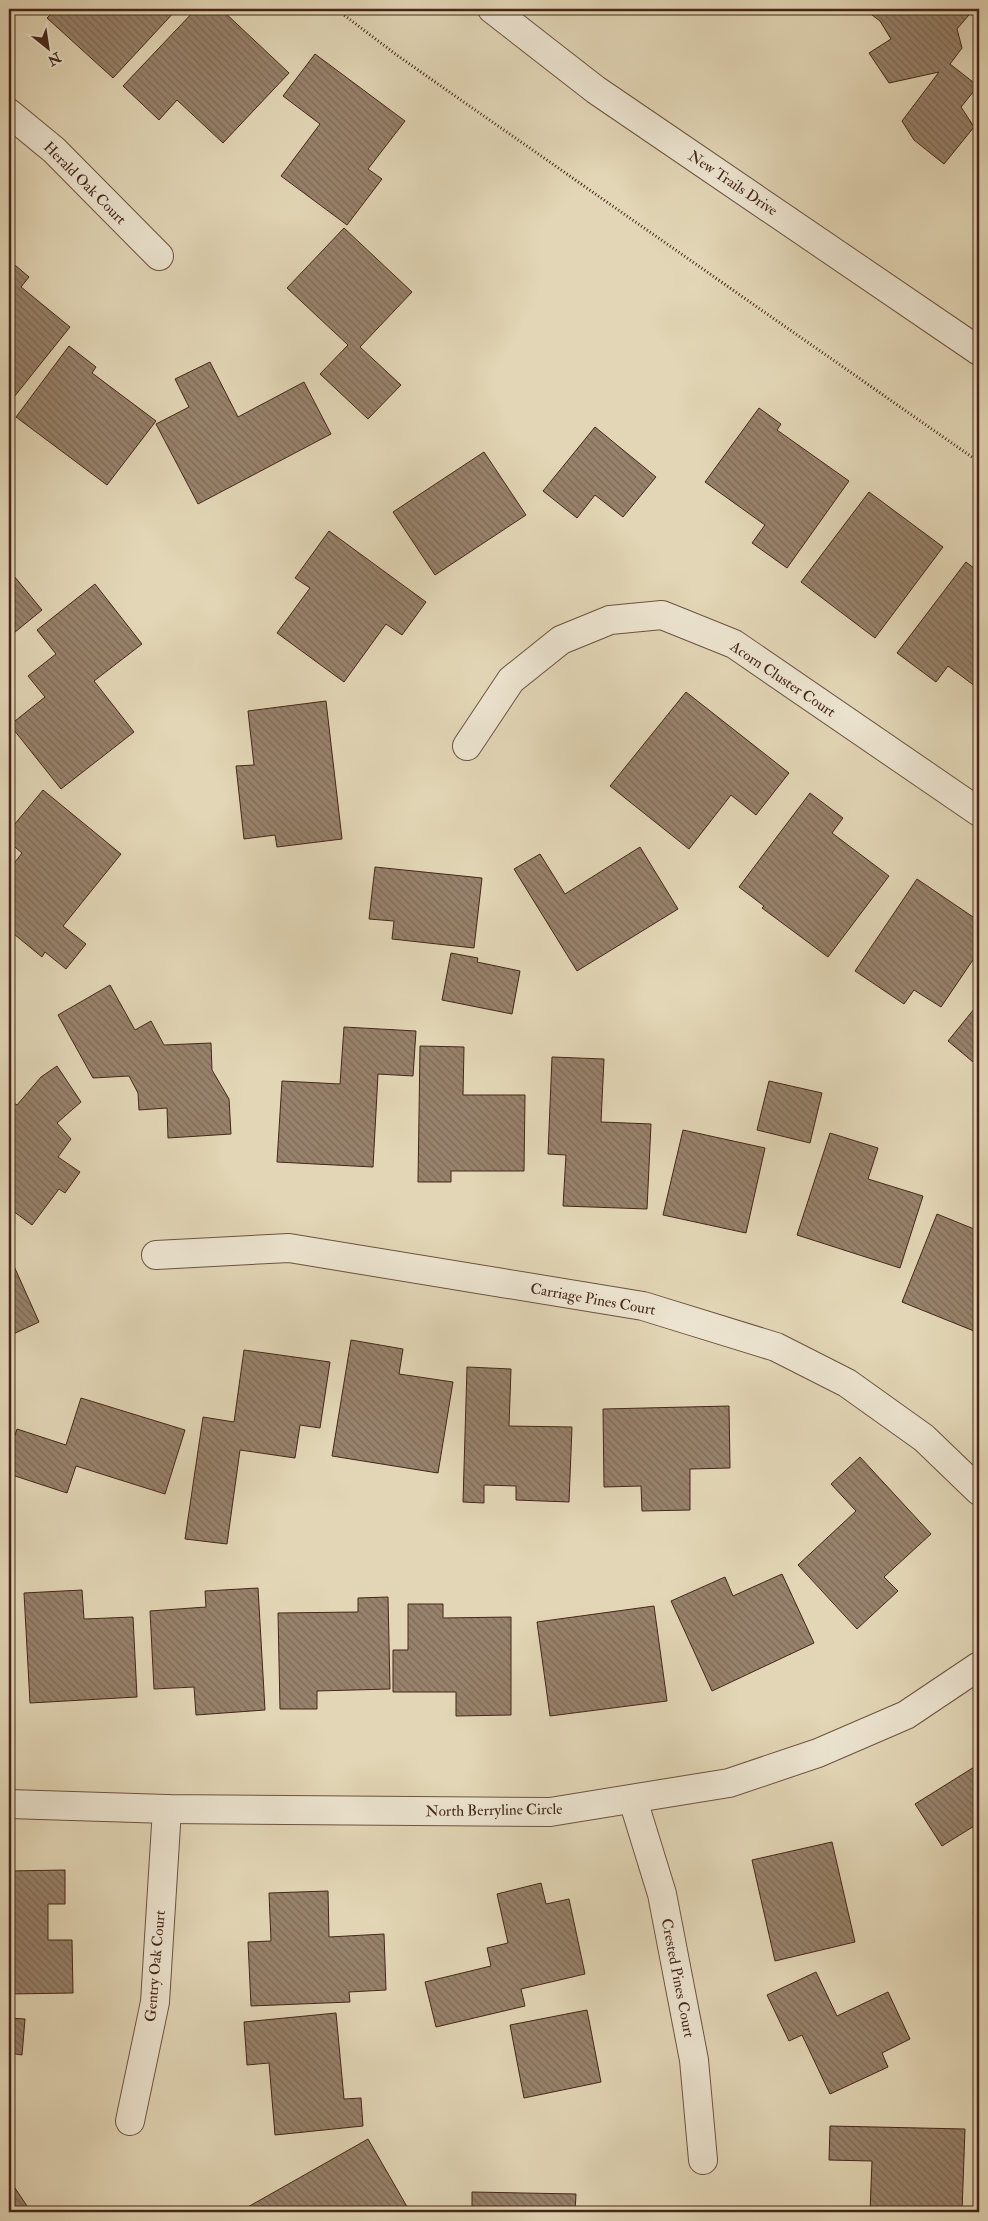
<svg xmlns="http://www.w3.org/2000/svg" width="988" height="2221" font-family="'IM FELL Double Pica',serif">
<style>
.building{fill:url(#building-back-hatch);stroke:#462619}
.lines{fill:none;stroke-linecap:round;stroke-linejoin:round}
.minor-casing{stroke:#6d5240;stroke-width:30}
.path{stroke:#462619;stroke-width:3;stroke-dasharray:1 2.5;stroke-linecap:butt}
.minor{stroke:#ece4d0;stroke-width:28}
.labels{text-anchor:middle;stroke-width:4;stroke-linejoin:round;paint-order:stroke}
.street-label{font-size:15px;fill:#462619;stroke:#ece4d0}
</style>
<defs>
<pattern id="building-back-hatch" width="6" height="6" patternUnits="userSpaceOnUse" patternTransform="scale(1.25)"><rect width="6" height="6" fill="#97826b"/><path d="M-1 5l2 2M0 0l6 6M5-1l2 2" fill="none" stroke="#7d6a57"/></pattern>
</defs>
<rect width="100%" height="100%" fill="#e2d6b6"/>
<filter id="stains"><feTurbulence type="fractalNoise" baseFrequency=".004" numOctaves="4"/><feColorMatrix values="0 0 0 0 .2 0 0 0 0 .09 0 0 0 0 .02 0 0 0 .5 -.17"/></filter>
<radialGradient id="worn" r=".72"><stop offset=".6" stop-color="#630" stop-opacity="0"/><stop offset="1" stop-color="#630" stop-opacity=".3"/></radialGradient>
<g class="building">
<path d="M56,9h121l-64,69 -66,-60z"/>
<path d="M196,9h25l68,64 -66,70 -46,-43 -18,20 -36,-34z"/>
<path d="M864,9h110l-17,20 5,19 -12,16 28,22 -17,21 13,20 -30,37 -30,-24 -12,-19 37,-49 -50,11 -20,-30 22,-14 -11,-18z"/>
<path d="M315,54l90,67 -37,48 14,10 -35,46 -66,-49 39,-52 -37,-28z"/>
<path d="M344,228l68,64 -52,55 41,38 -33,34 -48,-45 28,-29 -61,-57z"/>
<path d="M9,260l20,17 -8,10 49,40 -56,70 -5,-4z"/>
<path d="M69,346l27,21 -4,6 64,48 -49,64 -91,-68z"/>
<path d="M210,362l28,55 66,-35 27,52 -133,70 -42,-80 33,-17 -14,-28z"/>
<path d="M759,408l22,16 -4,6 72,51 -62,87 -35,-25 13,-18 -60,-43z"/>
<path d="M595,427l61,50 -33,40 -28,-22 -18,23 -34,-27z"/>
<path d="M484,452l42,63 -91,60 -42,-63z"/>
<path d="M869,492l74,55 -68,91 -74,-56z"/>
<path d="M329,531l97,71 -24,33 -16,-11 -42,58 -67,-49 33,-45 -15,-10z"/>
<path d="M966,562l13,10v117l-31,-23 -12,16 -39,-29z"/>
<path d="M9,570l33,40 -33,27z"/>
<path d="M95,584l47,60 -48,37 40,51 -73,57 -51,-64 35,-28 -17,-21 28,-22 -19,-24z"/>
<path d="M686,692l103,81 -33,42 -25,-20 -42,54 -79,-63z"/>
<path d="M326,701l16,138 -65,8 -2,-12 -31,4 -8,-73 18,-1 -6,-54z"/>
<path d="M43,790l78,64 -58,72 23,18 -20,25 -21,-17 -3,5 -33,-27v-60l13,-17 -13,-11v-11z"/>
<path d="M810,793l33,25 -11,15 57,43 -61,81 -66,-49 2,-2 -25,-19z"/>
<path d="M640,847l38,62 -101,62 -63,-102 26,-15 25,40z"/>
<path d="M375,867l107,11 -8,70 -82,-9 2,-18 -25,-2z"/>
<path d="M917,879l62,42v30l-38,56 -27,-17 -10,14 -49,-33z"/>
<path d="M451,953l27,5 -1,4 43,9 -8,43 -70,-14z"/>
<path d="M110,985l25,45 16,-9 13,24 47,-2 1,27 17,29 2,35 -63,4 -1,-30 -28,2 -1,-17 -9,-17 -36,2 -35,-63z"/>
<path d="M979,1003v64l-31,-26z"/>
<path d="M344,1027l72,4 -3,45 -35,-2 -5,93 -96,-5 5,-81 58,3z"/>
<path d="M420,1046l44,1 -1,48h62l-1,76h-73v11h-33z"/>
<path d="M552,1057l52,2 -3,63 50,2 -4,85 -84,-3 3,-51 -18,-1z"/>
<path d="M57,1066l24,36 -24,21 14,16 -13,18 22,15 -15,21 -6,-4 -27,36 -23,-17v-108l8,5 24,-28z"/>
<path d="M769,1081l53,12 -12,50 -53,-13z"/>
<path d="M683,1130l82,18 -19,85 -83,-18z"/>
<path d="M830,1133l48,15 -10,31 55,17 -23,72 -103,-33z"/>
<path d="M937,1214l42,17v102l-77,-31z"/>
<path d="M9,1255l30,67 -30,14z"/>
<path d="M351,1340l52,9 -4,25 54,8 -15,91 -106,-17z"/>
<path d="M244,1350l86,12 -10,66 -20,-3 -5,33 -55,-8 -13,94 -42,-5 18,-122 31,5z"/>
<path d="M467,1367l44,2 -2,57 63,1 -3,75 -53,-2v-14l-32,-1v18l-21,-1z"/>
<path d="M81,1398l104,32 -20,64 -89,-28 -9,27 -58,-19v-21l8,-24 49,16z"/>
<path d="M729,1406l1,62 -40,1v41l-48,1 -1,-25 -37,1 -1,-78z"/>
<path d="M860,1457l71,77 -47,43 14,14 -41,38 -59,-64 58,-54 -25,-27z"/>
<path d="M782,1574l32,69 -102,48 -41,-90 54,-24 8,19z"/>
<path d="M258,1588l7,122 -69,5 -2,-28 -40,2 -4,-78 56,-4 -1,-16z"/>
<path d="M82,1590l2,29 49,-2 4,80 -107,6 -6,-110z"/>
<path d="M388,1597l2,92 -73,2v18h-37l-2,-96 80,-1v-14z"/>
<path d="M9,1601h1l-1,67z"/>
<path d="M408,1604h35v14l68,-1v98l-55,1v-24h-63v-42h15z"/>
<path d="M654,1606l13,95 -117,15 -13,-94z"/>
<path d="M979,1764v59l-37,23 -27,-42z"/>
<path d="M832,1842l23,100 -80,19 -23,-101z"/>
<path d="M65,1870v34h-17v36h24l1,53 -64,1v-123z"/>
<path d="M541,1883l5,21 23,-5 16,75 -64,15 4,17 -89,21 -11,-45 66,-16 -4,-18 21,-5 -11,-49z"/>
<path d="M328,1891l1,46 55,-3 2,56 -37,2 1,10 -99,4 -3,-64 23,-1 -2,-48z"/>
<path d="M979,1908v16l-6,-12z"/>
<path d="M816,1972l21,44 51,-24 22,47 -28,14 6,14 -58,27 -28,-59 -13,6 -22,-46z"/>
<path d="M587,2010l14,72 -77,16 -14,-73z"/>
<path d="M336,2013l8,86 17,-1 2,28 -88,9 -6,-72 -22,2 -3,-43z"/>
<path d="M9,2018l16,1 -3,36 -13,-2z"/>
<path d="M830,2126l135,3 -3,83h-92l2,-51 -43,-1z"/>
<path d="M368,2139l41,71 -4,2h-166z"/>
<path d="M9,2179l22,33h-22z"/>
<path d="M472,2192l104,2 -1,18h-103z"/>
</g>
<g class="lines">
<defs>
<g id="minor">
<path d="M492,9l104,81 383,261"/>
<path d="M9,113l45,37 105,106"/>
<path d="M467,746l44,-66 50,-40 49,-20 52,-5 72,29 245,168"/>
<path d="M156,1255l133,-7 354,58 133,41 71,36 77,55 55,53"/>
<path d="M633,1800l29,94 32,166 9,100"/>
<path d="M9,1804l158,5 383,3 179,-29 89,-30 88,-38 73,-49"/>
<path d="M130,2121l25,-119 12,-193"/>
</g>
</defs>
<use href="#minor" class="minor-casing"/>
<path class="path" d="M336,9l62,47 581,406"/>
<use href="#minor" class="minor"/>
</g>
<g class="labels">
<g class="street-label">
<text transform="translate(85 183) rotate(45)" y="5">Herald Oak Court</text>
<text transform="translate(733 183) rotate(34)" y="5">New Trails Drive</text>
<text transform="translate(783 679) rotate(34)" y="5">Acorn Cluster Court</text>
<text transform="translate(593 1299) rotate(10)" y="5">Carriage Pines Court</text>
<text transform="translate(494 1810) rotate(-1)" y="5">North Berryline Circle</text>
<text transform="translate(155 1966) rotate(-85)" y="5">Gentry Oak Court</text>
<text transform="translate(678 1978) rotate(79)" y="5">Crested Pines Court</text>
</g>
</g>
<rect width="988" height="2221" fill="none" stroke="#e2d6b6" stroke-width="30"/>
<rect x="10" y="10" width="968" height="2201" fill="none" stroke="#462619" stroke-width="2.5"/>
<rect x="15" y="15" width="958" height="2191" fill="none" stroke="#462619"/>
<g transform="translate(48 48) rotate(150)" stroke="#ece4d0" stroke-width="4" paint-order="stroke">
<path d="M0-4L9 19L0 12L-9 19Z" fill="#462619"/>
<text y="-8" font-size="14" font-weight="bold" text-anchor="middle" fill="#462619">N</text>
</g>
<rect width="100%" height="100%" filter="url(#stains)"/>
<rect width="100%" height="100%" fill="url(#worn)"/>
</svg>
